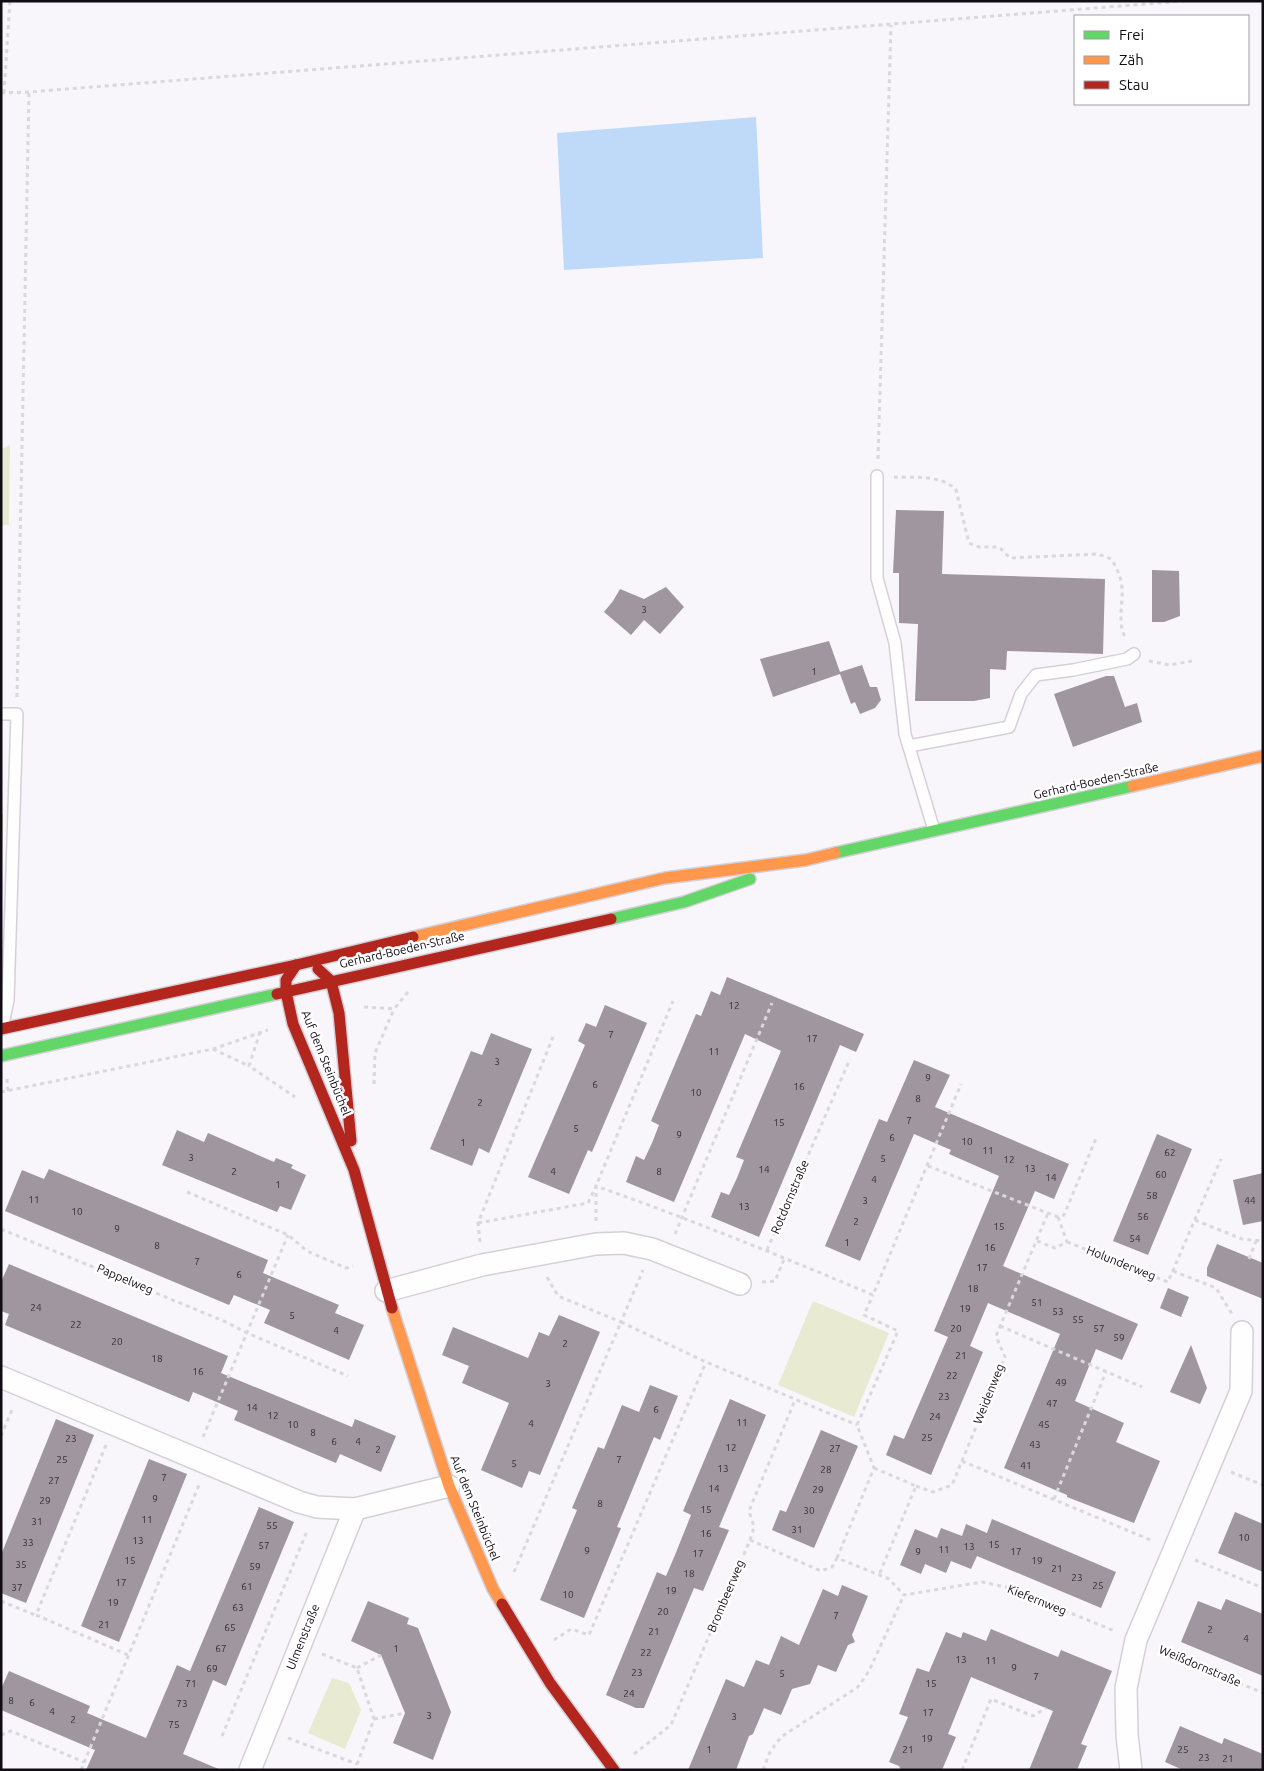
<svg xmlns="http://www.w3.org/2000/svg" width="1264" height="1771" font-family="Ubuntu,sans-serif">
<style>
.green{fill:#e8ead2}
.forest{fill:#d2d6b4}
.water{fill:#bfdaf8}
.building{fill:#9f969f}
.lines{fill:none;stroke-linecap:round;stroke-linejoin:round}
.lane-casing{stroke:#d5d0d8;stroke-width:14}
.street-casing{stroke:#d5d0d8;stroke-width:24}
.fast-casing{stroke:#d5d0d8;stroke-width:14}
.slow-casing{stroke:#d5d0d8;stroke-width:14}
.jam-casing{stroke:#d5d0d8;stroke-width:14}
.path{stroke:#d9d8da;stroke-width:3;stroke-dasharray:4 4;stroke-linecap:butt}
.lane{stroke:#fefefe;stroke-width:11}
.street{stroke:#fefefe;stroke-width:21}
.fast{stroke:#63d668;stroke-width:11}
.slow{stroke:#ff974d;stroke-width:11}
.jam{stroke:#b3261e;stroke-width:11}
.labels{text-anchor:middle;stroke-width:5;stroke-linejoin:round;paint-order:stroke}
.number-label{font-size:10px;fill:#342e37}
.street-label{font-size:12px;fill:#110b14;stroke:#fff}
</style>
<rect width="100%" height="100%" fill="#f8f6fa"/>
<g class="green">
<path d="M10,445l-1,80h-8v-76z"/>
<path d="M813,1301l76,32 -35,84 -76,-32z"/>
<path d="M332,1678l17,5 12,27 -16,39 -37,-16z"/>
</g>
<path class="forest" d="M1,814h2l-2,111z"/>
<path class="water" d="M756,117l7,141 -199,12 -7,-137z"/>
<g class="building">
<path d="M896,510l48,1 -2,63 163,5 -2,75 -96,-3 -1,19 -16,-1v29l-16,3h-59l3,-77 -19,-1v-50h-6z"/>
<path d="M1152,570l27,1 1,45 -16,6h-12z"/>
<path d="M666,587l18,20 -24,27 -16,-14 -13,15 -27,-23 9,-11 7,-12 24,10z"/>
<path d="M829,641l11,31 22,-7 8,22h7l4,13 -6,8 -15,6 -5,-12 -4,2 -11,-30 -67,23 -13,-38z"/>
<path d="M1106,676h8l11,31 12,-4 5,19 -69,25 -19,-53z"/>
<path d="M727,977l137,57 -8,18 -16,-7 -81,192 -48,-20 10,-25 8,3 8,-17 7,-18 -8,-3 45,-106 -36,-17 -71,168 -48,-20 10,-26 8,4 8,-17 7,-18 -8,-4 45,-107 5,2 10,-25 9,4z"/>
<path d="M605,1005l42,18 -55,129 -4,-2 -19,44 -41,-17 57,-132 -7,-4 8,-18 10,4z"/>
<path d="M491,1033l41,16 -43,104 -10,-5 -7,18 -42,-17 41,-98 11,4z"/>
<path d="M914,1060l36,15 -15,32 134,57 -15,35 -19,-8 -32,75 135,58 -16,36 -26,-11 -21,52 49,22 -8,19 44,19 -26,62 -67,-26v-2l-63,-27 56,-134 -72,-31 -18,43 13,6 -52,123 -45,-20 8,-20 10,4 44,-102 -14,-6 65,-155 -50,-22 2,-4 -37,-16 -54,127 -35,-15 54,-127 8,3z"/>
<path d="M177,1130l27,12 4,-9 66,29 2,-4 17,7 -2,3 15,7 -15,35 -11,-4 -3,6 -115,-47z"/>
<path d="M1157,1134l35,15 -44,106 -35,-14z"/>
<path d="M49,1169l219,91 -5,13 76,32 -4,8 29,12 -15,35 -85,-37 6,-13 -36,-15 -5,10 -224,-94 17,-41 22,9z"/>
<path d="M1263,1173v48l-20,4 -10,-45z"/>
<path d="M1217,1244l46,19v36l-56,-23v-8z"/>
<path d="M9,1264l219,92 -7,17 131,54 3,-8 41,17 -15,36 -41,-18 -4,9 -102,-43 4,-9 -45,-19 -4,10 -184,-77 4,-11 -8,-3v-29z"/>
<path d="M1168,1288l21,9 -8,20 -21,-9z"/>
<path d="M559,1315l41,17 -60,143 -11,-4 -7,17 -41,-18 28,-67 -47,-20 7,-17 -27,-11 11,-28 75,31 11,-26 10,4z"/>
<path d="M1191,1345l16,43 -7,16 -30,-12z"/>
<path d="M650,1385l28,11 -18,44 -6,-3 -37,90 4,1 -37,90 -44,-18 37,-90 -5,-2 26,-61 6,2 18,-44 17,7z"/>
<path d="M730,1399l36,16 -47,112 10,3 -26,61 -9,-3 -50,120h-8l-30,-13 51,-123 9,4 9,-21 16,-40 -8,-4z"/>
<path d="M56,1419l38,16 -68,168 -25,-10v-38z"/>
<path d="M821,1430l37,16 -44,102 -42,-18 8,-20 6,2z"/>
<path d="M149,1459l38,15 -68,168 -38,-16z"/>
<path d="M259,1507l35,15 -68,164 -13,-6 -30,74 38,16h-135l9,-20 -94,-40v-21l8,-18 81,35 -3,7 59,25 31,-73 13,6z"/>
<path d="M1235,1512l28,12v48l-45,-19z"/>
<path d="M992,1519l124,53 -15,36 -124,-52 -6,13 -20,-8 -5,12 -21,-9 -4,10 -21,-9 15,-36 22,9 4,-10 21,8 4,-12 21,9z"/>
<path d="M842,1585l26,11 -16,39 3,7 -7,3 -12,27 -18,-7 -8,19 -18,5 -11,26 -17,-7 -11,26 -4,2 -13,34h-48l38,-91 18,8 12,-27 13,5 12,-29 18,9 24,-56 15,7z"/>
<path d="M1226,1599l37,15v62l-82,-34 17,-41 23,9z"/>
<path d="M368,1601l41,17 -2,6 11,4 33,84 -18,48 -40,-17 12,-30 -24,-58 -30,-14z"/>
<path d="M991,1629l67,28 3,-7 51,21 -31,73 6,2 -10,24h-48l24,-59 -82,-34 -23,57 8,3 -14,33h-41l-2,-4 -10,-4 19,-45 -9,-3 18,-46 12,4 17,-40 15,6 2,-6 23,9z"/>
<path d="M1180,1726l42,18 2,-6 39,16v16h-80l-18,-8z"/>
</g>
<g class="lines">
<defs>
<g id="lane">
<path d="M877,476v102l18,65 10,91 29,96"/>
<path d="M1,714h16l-9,286 -6,29"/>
<path d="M909,746l100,-19 12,-33 15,-19 37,-5 54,-11 7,-5"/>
</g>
<g id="street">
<path d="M386,1291l96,-26 114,-21 28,-1 28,6 88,35"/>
<path d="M1,1377l298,125 18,5 38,2 94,-23"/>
<path d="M250,1770l105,-261"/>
<path d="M1131,1770l-4,-35 -1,-47 10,-48 105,-249 1,-59"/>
</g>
<g id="fast">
<path d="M835,853l298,-67"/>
<path d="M611,919l73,-17 66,-23"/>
<path d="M1,1056l276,-62"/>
</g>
<g id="slow">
<path d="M1133,786l130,-30"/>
<path d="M413,937l252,-59 141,-18 29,-7"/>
<path d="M392,1308l57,178 44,103 9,15"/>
</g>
<g id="jam">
<path d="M296,965l-10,15v12l7,32 61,146 38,138"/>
<path d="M318,969l13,12 8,32 12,128"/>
<path d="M277,994l334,-75"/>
<path d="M1,1029l295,-64 117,-28"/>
<path d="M502,1604l48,79 64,87"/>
</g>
</defs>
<use href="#lane" class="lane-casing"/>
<use href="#street" class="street-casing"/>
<use href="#fast" class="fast-casing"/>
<use href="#slow" class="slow-casing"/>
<use href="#jam" class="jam-casing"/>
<g class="path">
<path d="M1,93l28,-1 1155,-91"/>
<path d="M4,93l6,-92"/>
<path d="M878,459l13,-434"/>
<path d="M894,477c19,1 48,-3 62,13l13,53 10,4h20l11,11 88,-4 13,5c6,9 10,18 11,29 1,17 -5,36 4,51"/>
<path d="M1149,661l21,4 22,-4"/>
<path d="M17,697l12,-605"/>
<path d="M364,1007l30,2 14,-17"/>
<path d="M260,1032l-11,34 46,31"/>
<path d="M213,1049l36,17"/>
<path d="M7,1079l1,12"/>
<path d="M374,1084l1,-31 19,-44"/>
<path d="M1,1092l212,-43 55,-19"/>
<path d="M928,1166l130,51 6,-2 33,-79"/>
<path d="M187,1192l101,43 19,16 39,17 7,-2"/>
<path d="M1058,1217l9,25"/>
<path d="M1195,1220l47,19 21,2"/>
<path d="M596,1221v-35l77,-185"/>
<path d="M478,1223l110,-20 8,-17c93,33 185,70 277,109l88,-211"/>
<path d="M1,1229l225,93 21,11 101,43"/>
<path d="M675,1234l97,-231"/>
<path d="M1037,1241l18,7 12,-6"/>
<path d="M480,1242l-2,-19 75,-186"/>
<path d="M1067,1242l101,40 53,-123"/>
<path d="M767,1250l83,-191"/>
<path d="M1249,1259l7,-18"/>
<path d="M1173,1271l43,17 16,26"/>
<path d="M547,1277l11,19 63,26 22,-52"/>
<path d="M762,1282l13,-1 10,-24"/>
<path d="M1000,1326l142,61"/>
<path d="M1,1436l12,-29"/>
<path d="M203,1437l85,-202"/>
<path d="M106,1445l-70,170 92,40"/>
<path d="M962,1461l191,80"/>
<path d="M874,1468l42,18 -37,89"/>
<path d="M1231,1472l32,13"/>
<path d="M916,1486l17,6 19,-7 53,-128 -9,-21 52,-123"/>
<path d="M1054,1499l52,-127"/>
<path d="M750,1540l71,31 11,-4 5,-9 52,21 15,16 78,-13 23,5 110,44"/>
<path d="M837,1558l37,-90 -17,-43 41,-94 -34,-16 9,-20"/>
<path d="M1195,1560l68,28"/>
<path d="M514,1572l107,-250 85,40 151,63"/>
<path d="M1,1601l34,14"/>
<path d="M554,1640l17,-11 18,6 117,-273"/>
<path d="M1158,1649l105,44"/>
<path d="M322,1654l35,14 17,51 -19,51"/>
<path d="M357,1668l24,-13"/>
<path d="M374,1719l31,-6"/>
<path d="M1,1735l10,-4 73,31"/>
<path d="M222,1736l86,-207"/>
<path d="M288,1738l69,26"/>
<path d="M634,1754l37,-29 79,-185 4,-13 -5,-16 46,-111"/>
<path d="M81,1770l118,-285"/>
<path d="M763,1770l7,-18 11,-15 77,-50 11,-16 35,-76"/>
<path d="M962,1770l29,-71 42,17 13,-8"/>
</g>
<use href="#lane" class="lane"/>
<use href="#street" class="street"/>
<use href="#fast" class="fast"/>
<use href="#slow" class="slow"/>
<use href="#jam" class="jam"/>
</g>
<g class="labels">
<g class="number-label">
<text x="644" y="613">3</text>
<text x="814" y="675">1</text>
<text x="734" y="1009">12</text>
<text x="611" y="1038">7</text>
<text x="812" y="1042">17</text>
<text x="714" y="1055">11</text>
<text x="497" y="1065">3</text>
<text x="928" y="1081">9</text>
<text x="595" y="1088">6</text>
<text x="799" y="1090">16</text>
<text x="696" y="1096">10</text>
<text x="918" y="1102">8</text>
<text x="480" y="1106">2</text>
<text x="909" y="1124">7</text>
<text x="779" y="1126">15</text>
<text x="576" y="1132">5</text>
<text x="679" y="1138">9</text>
<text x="892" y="1141">6</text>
<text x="967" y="1145">10</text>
<text x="463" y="1146">1</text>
<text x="988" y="1154">11</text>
<text x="1170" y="1156">62</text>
<text x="191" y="1161">3</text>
<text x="883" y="1162">5</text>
<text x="1009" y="1163">12</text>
<text x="1030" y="1172">13</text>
<text x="764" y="1173">14</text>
<text x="234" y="1175">2</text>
<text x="553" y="1175">4</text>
<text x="659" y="1175">8</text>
<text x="1161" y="1178">60</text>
<text x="1051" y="1181">14</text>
<text x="874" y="1183">4</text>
<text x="278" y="1188">1</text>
<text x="1152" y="1199">58</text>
<text x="34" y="1203">11</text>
<text x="865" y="1204">3</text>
<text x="1250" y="1204">44</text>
<text x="744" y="1210">13</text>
<text x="77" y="1215">10</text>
<text x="1143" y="1220">56</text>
<text x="856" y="1225">2</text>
<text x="999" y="1230">15</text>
<text x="117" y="1232">9</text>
<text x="1135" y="1242">54</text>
<text x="847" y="1246">1</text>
<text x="157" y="1249">8</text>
<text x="990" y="1251">16</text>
<text x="197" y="1265">7</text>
<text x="982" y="1271">17</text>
<text x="239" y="1278">6</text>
<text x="973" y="1292">18</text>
<text x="1037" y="1306">51</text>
<text x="36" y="1311">24</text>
<text x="965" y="1312">19</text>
<text x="1058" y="1315">53</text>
<text x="292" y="1319">5</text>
<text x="1078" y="1323">55</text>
<text x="76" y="1328">22</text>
<text x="956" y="1332">20</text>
<text x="1099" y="1332">57</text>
<text x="336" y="1334">4</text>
<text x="1119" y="1341">59</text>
<text x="117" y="1345">20</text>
<text x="565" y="1347">2</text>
<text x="961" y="1359">21</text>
<text x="157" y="1362">18</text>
<text x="198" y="1375">16</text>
<text x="952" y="1379">22</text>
<text x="1061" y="1386">49</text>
<text x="548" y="1387">3</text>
<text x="944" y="1400">23</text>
<text x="1052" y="1407">47</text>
<text x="252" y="1411">14</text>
<text x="656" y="1413">6</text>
<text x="273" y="1419">12</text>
<text x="935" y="1420">24</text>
<text x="742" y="1426">11</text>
<text x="531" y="1427">4</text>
<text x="293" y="1428">10</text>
<text x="1044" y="1428">45</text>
<text x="313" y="1436">8</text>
<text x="927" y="1441">25</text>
<text x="71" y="1442">23</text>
<text x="334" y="1445">6</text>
<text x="358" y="1445">4</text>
<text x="1035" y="1448">43</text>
<text x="731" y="1451">12</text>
<text x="835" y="1452">27</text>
<text x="378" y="1453">2</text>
<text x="62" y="1463">25</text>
<text x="619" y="1463">7</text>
<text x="514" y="1467">5</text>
<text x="1026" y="1469">41</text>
<text x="723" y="1472">13</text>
<text x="826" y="1473">28</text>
<text x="164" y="1481">7</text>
<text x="54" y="1484">27</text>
<text x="714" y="1492">14</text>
<text x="818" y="1493">29</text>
<text x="155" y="1502">9</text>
<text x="45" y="1504">29</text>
<text x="600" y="1507">8</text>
<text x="706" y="1513">15</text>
<text x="809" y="1514">30</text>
<text x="147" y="1523">11</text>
<text x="37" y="1525">31</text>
<text x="272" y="1529">55</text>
<text x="797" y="1533">31</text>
<text x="706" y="1537">16</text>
<text x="1244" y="1541">10</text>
<text x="138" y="1544">13</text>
<text x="28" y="1546">33</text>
<text x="994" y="1548">15</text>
<text x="264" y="1549">57</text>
<text x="969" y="1550">13</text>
<text x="944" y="1553">11</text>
<text x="587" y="1554">9</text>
<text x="918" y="1555">9</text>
<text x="1016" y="1555">17</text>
<text x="698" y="1557">17</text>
<text x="130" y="1564">15</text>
<text x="1037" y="1564">19</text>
<text x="21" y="1568">35</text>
<text x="255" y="1570">59</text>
<text x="1057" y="1572">21</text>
<text x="689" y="1577">18</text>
<text x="1077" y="1581">23</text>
<text x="121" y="1586">17</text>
<text x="1098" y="1589">25</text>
<text x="247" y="1590">61</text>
<text x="17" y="1591">37</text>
<text x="671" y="1594">19</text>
<text x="568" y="1598">10</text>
<text x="113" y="1606">19</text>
<text x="238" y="1611">63</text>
<text x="663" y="1615">20</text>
<text x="836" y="1619">7</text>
<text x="104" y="1628">21</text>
<text x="230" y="1631">65</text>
<text x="1210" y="1633">2</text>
<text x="654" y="1635">21</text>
<text x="1246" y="1642">4</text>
<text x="221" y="1652">67</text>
<text x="396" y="1652">1</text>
<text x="646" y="1656">22</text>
<text x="961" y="1663">13</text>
<text x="991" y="1664">11</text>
<text x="1014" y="1671">9</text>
<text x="212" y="1672">69</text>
<text x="637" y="1676">23</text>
<text x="782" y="1677">5</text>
<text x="1036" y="1680">7</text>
<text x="191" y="1687">71</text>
<text x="931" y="1687">15</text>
<text x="629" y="1697">24</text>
<text x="11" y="1704">8</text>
<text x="32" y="1706">6</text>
<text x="182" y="1707">73</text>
<text x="52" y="1715">4</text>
<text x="928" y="1716">17</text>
<text x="429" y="1719">3</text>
<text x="734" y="1720">3</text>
<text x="73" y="1723">2</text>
<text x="174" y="1728">75</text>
<text x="927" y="1742">19</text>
<text x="709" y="1753">1</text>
<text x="908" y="1753">21</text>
<text x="1183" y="1753">25</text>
<text x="1204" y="1761">23</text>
<text x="1228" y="1762">21</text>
</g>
<g class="street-label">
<text transform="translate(1096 781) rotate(-13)" y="4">Gerhard-Boeden-Straße</text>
<text transform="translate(402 950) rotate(-13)" y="4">Gerhard-Boeden-Straße</text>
<text transform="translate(326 1063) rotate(68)" y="4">Auf dem Steinbüchel</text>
<text transform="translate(790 1197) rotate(-67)" y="4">Rotdornstraße</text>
<text transform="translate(1121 1263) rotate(22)" y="4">Holunderweg</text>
<text transform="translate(125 1279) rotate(23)" y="4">Pappelweg</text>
<text transform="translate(989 1394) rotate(-68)" y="4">Weidenweg</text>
<text transform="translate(475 1508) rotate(68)" y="4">Auf dem Steinbüchel</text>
<text transform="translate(726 1596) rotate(-67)" y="4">Brombeerweg</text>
<text transform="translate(1037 1600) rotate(22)" y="4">Kiefernweg</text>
<text transform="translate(303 1637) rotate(-68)" y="4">Ulmenstraße</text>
<text transform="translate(1200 1666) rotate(23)" y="4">Weißdornstraße</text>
</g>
</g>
<rect width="1264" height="1771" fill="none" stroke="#110b14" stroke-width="5"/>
<rect x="1074" y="15" width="175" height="90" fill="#ffffff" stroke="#a09da1"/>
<rect x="1084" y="31" width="25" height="8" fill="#63d668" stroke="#a09da1"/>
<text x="1119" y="40" font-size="15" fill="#110b14">Frei</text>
<rect x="1084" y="56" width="25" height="8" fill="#ff974d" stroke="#a09da1"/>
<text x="1119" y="65" font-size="15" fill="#110b14">Zäh</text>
<rect x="1084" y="81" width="25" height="8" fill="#b3261e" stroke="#a09da1"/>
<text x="1119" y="90" font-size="15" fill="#110b14">Stau</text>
</svg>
